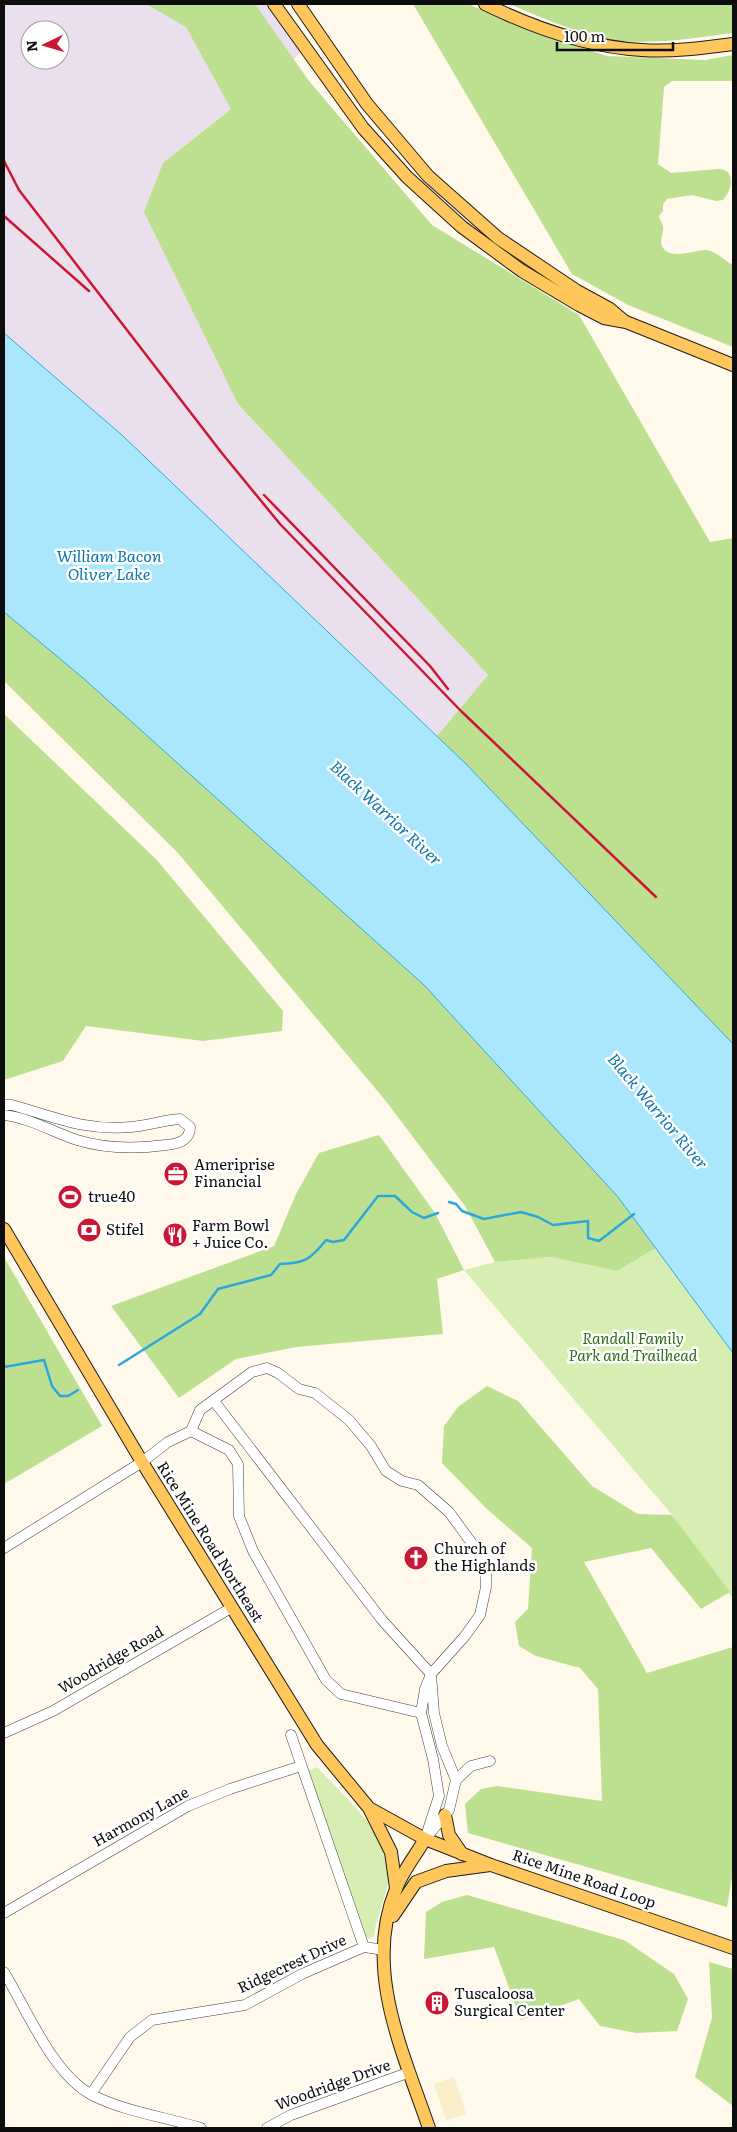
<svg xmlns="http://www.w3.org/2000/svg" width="737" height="2132" font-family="Literata,serif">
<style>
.industrial{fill:#eae0ed;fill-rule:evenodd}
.farmland{fill:#f8efc9}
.green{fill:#d7eeb2}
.forest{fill:#bce090}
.water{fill:#abe7fc;stroke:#2ba7db}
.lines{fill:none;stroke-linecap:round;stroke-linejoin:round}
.stream{stroke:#2ba7db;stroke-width:2.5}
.minor-casing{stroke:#404040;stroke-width:11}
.major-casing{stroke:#1e1e1e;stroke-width:14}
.minor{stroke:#fff;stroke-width:10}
.major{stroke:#ffc65c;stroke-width:12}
.rail{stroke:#cb1733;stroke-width:2.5}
.labels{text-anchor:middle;stroke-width:5;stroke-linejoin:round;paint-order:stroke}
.poi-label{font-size:15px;fill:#0d0d0d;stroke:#fff;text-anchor:start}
.park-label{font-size:15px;font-style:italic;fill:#316b17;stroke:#fff}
.street-label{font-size:15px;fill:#0d0d0d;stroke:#fff}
.water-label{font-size:16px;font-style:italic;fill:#0a76ab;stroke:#fff}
</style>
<rect width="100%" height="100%" fill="#fff9ec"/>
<path class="industrial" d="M4,4h270l32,45 -143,114 75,241 250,271 -51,61 -314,-300 -119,-103zM30,30h30v30h-30z"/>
<path class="farmland" d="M454,2077l12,37 -20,6 -12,-36z"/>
<g class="green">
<path d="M656,1248l77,105v246l-61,-84 -208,-245 31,-8 56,-5 66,14z"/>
<path d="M317,1767c26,29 71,65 72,105 1,16 -13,44 -15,64l-5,3 -5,-4 -56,-164z"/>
</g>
<g class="forest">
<path d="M146,4h109l54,77 123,144 147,90 131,227 23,-4v506l-267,-280 -29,-28 51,-61 -250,-271 -94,-192 19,-49 68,-54 -45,-82z"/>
<path d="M413,4h55l69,29 70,23 98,4 28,-5v26h-61l-8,6 -6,77 13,9 47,-4c19,0 14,21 5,31l-7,1 -24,-6 -25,4 -4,5v7l-4,5c1,4 4,8 4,11 1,6 -4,13 -1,19 6,15 33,4 44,4 10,1 19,11 27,15v82l-105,-42 -56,-31z"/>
<path d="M510,4h223v29c-39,5 -90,14 -130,5 -31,-7 -64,-21 -93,-34z"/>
<path d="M4,612l79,66 341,307 194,212 38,51 -39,23 -66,-14 -56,5 -30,-56 -80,-106 -207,-247 -174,-172z"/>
<path d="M4,714l152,145 127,152 -1,20 -79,10 -117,-15 -23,35 -59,19z"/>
<path d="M379,1135l56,78 29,57 -27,9 6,55 -147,13 -60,12 -57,39 -68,-92 163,-60 22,-52 23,-41z"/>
<path d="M4,1257l98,169 -98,58z"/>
<path d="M487,1386l31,15 74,85 46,28 34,1 58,77 -29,17 -50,-61 -67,14 63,111 86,-26v224l-6,36 -259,-74 -3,-29 16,-15 16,-3 105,15 -4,-112 -18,-21 -44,-12 -17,-10 -4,-24 13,-13 4,-61 -45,-39 -45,-46 2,-37 14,-19z"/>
<path d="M467,1895l157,45 50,34 14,25 -11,32 -41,2 -36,-7 -21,-27 -58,21 -27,-73 -70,12 2,-47 16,-10z"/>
<path d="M709,1962l24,7v137l-38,-29 17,-59z"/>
</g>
<path class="water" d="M4,333l119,103 343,328 267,280v309l-115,-156 -194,-212 -341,-307 -79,-66z"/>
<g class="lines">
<g class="stream">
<path d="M449,1202l7,2 6,7 22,8 37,-7 17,5 15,8 35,-4v17l11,3 35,-27"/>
<path d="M119,1365l81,-51 18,-25 53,-14 9,-11c25,-1 30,-4 46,-24l7,2 11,-2 34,-44h17l17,16 12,6 14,-5"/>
<path d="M4,1367l40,-7 8,26 8,10h8l10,-6"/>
</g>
<defs>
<g id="minor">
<path d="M4,1105h8c43,12 72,26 119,22 16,-1 32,-7 49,-8l10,8c0,14 -12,17 -24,18 -30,4 -60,4 -89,-5 -24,-8 -47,-22 -73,-25"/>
<path d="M214,1401l168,219 49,54 3,39 8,33 14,34"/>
<path d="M191,1431l38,19 9,14 1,52 14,35 73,129 15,14 80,19"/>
<path d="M4,1548l138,-86 26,-20 23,-11 9,-21 52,-38 15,-4 11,5 21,16 16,4 34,27 22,26 15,25 16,10 16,4 31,27 30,41 7,18v16l-6,28 -15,21 -34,38 -6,15 -4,24 12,46 6,37 -14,43"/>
<path d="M4,1733l49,-22 178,-103"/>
<path d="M291,1735l73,212"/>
<path d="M430,1833l19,-23 7,-30 15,-14 19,-5"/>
<path d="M4,1913l184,-107 42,-17 71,-23"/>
<path d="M4,1972c22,36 49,103 88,123 34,17 73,22 109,33"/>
<path d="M91,2094l39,-57 22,-17 93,-15 57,-31 62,-27 20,3"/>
<path d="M267,2128l24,-13 119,-43"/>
</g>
<g id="major">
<path d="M274,4l89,124 44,49 55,50 60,44 57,34 25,13 22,4 107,43"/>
<path d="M298,4l69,100 61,72 70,62 79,53 33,18 14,12"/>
<path d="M485,4c49,24 102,43 157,46 30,2 61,-2 91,-6"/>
<path d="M4,1229l138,233 175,283 52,63 56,31 66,26 242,83"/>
<path d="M370,1810l21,42 5,36"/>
<path d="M445,1815l4,20 13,19"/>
<path d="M425,1839c-9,16 -23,33 -29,50 -33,80 7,163 33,239"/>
<path d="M393,1916l23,-34 30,-11 44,-6"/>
</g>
</defs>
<use href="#minor" class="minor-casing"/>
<use href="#major" class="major-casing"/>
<use href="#minor" class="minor"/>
<use href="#major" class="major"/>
<g class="rail">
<path d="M4,161l15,29 202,262 59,72 181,187 195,186"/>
<path d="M4,216l85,75"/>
<path d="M264,495l166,171 18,23"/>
</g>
</g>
<defs>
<symbol id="office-disc" viewBox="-11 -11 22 22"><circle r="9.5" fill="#cb1733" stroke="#fff"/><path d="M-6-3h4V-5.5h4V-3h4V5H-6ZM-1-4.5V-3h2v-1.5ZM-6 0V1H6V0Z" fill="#fff"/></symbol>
<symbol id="stadium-disc" viewBox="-11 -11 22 22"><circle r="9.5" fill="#cb1733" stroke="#fff"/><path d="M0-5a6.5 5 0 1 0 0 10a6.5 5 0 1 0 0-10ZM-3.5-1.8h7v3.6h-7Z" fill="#fff"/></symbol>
<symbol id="bank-disc" viewBox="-11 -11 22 22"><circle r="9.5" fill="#cb1733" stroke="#fff"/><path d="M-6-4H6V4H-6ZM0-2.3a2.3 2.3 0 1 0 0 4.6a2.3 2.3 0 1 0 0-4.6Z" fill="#fff"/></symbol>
<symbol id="restaurant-disc" viewBox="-11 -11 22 22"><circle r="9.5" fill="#cb1733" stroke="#fff"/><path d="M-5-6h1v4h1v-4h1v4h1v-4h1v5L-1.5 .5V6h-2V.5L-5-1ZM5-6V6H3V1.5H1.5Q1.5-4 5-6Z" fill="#fff"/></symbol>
<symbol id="church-disc" viewBox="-11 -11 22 22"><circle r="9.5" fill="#cb1733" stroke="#fff"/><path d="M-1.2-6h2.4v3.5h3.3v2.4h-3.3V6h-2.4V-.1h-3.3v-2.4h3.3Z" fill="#fff"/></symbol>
<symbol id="building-disc" viewBox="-11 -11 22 22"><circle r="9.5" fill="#cb1733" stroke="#fff"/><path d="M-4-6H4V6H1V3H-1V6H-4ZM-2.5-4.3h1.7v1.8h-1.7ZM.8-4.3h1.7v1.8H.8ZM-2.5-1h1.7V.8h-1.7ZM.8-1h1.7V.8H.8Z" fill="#fff"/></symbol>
</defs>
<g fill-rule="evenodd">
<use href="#office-disc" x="162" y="1160" width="28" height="28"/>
<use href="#stadium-disc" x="56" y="1183" width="28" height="28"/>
<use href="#bank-disc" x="75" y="1216" width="28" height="28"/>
<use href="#restaurant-disc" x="161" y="1221" width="28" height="28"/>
<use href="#church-disc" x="402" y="1544" width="28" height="28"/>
<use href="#building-disc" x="423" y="1989" width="28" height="28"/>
</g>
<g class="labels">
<g class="poi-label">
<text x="194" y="1170">Ameriprise<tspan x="194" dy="17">Financial</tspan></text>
<text x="88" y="1202">true40</text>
<text x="192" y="1231">Farm Bowl<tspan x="192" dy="17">+ Juice Co.</tspan></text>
<text x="106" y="1235">Stifel</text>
<text x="434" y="1554">Church of<tspan x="434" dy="17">the Highlands</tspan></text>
<text x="454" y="1999">Tuscaloosa<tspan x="454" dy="17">Surgical Center</tspan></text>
</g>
<g class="park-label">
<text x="633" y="1344">Randall Family<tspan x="633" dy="17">Park and Trailhead</tspan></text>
</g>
<g class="street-label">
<text transform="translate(210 1542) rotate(58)" y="5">Rice Mine Road Northeast</text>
<text transform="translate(111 1660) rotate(-30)" y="5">Woodridge Road</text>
<text transform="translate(141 1817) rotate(-29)" y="5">Harmony Lane</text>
<text transform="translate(584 1879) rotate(19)" y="5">Rice Mine Road Loop</text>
<text transform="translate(292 1964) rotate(-25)" y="5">Ridgecrest Drive</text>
<text transform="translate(333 2085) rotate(-20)" y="5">Woodridge Drive</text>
</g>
<g class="water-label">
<text x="109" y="562">William Bacon<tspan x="109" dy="18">Oliver Lake</tspan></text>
<text transform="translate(386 813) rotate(43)" y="6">Black Warrior River</text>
<text transform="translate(658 1111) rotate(50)" y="6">Black Warrior River</text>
</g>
</g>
<rect width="737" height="2132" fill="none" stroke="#0d0d0d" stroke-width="10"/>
<g transform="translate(45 45) rotate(265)"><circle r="24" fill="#ffffff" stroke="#9e9e9e"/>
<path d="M0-4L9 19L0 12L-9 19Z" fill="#cb1733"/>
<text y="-8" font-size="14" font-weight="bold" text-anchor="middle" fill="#0d0d0d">N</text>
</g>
<path d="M557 42v8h116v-8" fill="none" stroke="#0d0d0d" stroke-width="2.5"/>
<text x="564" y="42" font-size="15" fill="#0d0d0d" stroke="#ffffff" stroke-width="4" paint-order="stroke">100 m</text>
</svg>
